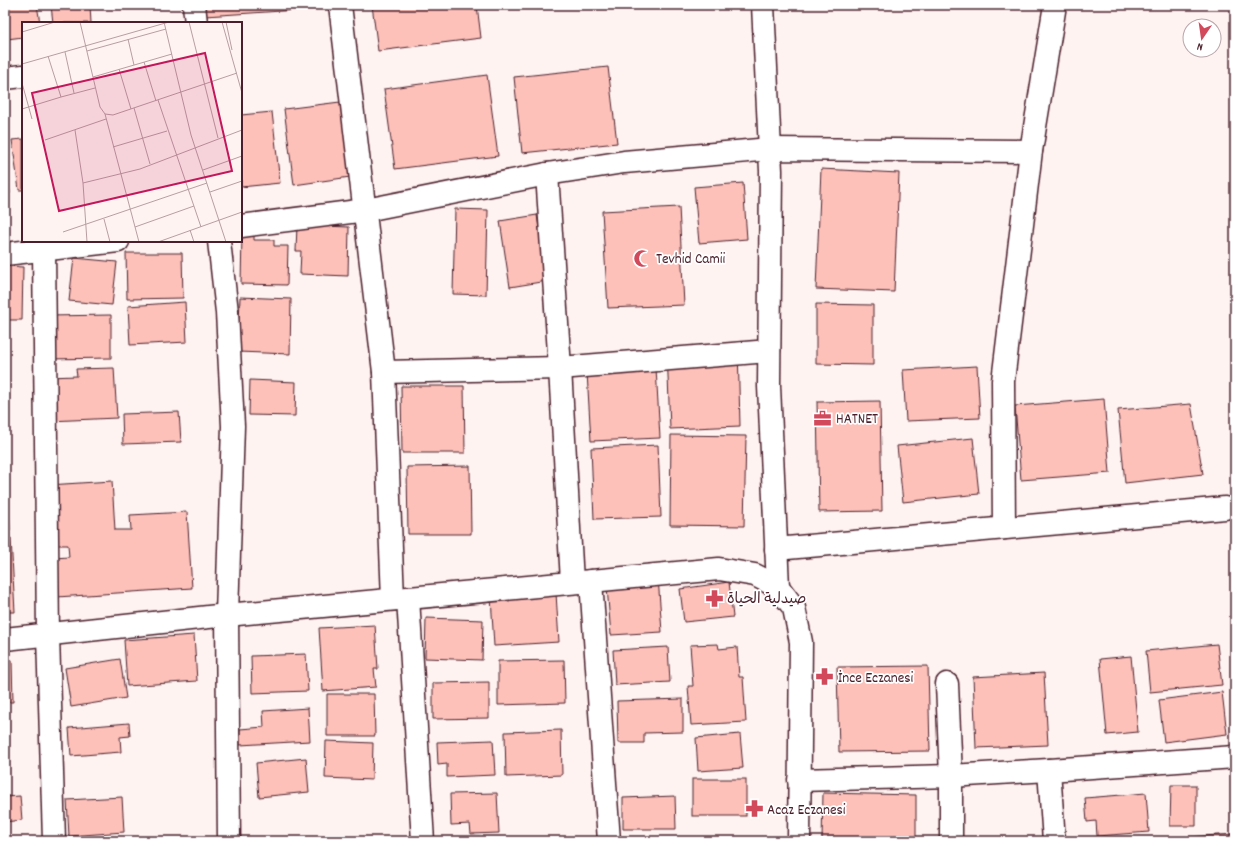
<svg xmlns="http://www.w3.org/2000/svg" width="1240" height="846" font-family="Dekko,'Playpen Sans Arabic',sans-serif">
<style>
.building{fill:#fdc1b9;stroke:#4a1f2b}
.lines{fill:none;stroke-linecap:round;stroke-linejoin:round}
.minor-casing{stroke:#4a1f2b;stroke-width:25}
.minor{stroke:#fff;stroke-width:22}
.labels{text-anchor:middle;stroke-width:3.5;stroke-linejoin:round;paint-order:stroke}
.poi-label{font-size:15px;fill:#4a1f2b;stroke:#fff;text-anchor:start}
.inset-road{fill:none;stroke:#b79ea2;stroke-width:1}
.view{fill:#c2185b;fill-opacity:0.15;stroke:#c2185b;stroke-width:2}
.inset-edge{fill:none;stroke:#4a1f2b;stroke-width:2}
</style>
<rect width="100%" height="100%" fill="#fff3f1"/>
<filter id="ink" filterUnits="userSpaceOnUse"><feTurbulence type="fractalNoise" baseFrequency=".025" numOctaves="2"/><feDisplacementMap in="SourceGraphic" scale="8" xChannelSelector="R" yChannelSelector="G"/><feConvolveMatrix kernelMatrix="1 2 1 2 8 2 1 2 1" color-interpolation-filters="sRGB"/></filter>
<g filter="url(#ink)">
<g class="building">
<path d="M5,5h32l3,18h-17v14l-16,2z"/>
<path d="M51,5h39l1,18h-38z"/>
<path d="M204,5h124v3l-123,8z"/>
<path d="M372,5h105l4,33 -103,13z"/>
<path d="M608,67l9,76 -95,10 -8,-76z"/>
<path d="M487,75l11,81 -103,13 -11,-80z"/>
<path d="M340,102l10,75 -56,8 -10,-76z"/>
<path d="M272,112l8,71 -39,4v-72z"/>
<path d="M23,139v51h-4l-7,-50z"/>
<path d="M5,154l5,39 -5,1z"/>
<path d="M821,169l78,4 -5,119 -78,-3z"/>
<path d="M743,183l4,56 -48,4 -5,-56z"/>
<path d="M679,207l5,98 -76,3 -6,-97z"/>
<path d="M455,209l33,1 -2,85 -33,-1z"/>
<path d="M537,215l10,66 -37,6 -10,-66z"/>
<path d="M297,225l52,2 -1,49 -48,-2 1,-23h-5z"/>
<path d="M242,235h12v5h20v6h14l-1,39 -46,-1z"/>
<path d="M126,253h56l1,45 -56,1z"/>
<path d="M74,258l43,4 -5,43 -43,-4z"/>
<path d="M5,266l18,1 -1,53h-17z"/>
<path d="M240,297l51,2 -1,55 -52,-2z"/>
<path d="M185,302l2,40 -57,3 -2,-39z"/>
<path d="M816,304l57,1v60l-57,-1z"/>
<path d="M111,315v43l-63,1v-43z"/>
<path d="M738,346l2,80 -70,3 -3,-80z"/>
<path d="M977,366l3,52 -74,3 -3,-51z"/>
<path d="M114,368l3,50 -68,3 -2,-44 30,-1 -1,-7z"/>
<path d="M656,368l4,70 -69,3 -4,-69z"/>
<path d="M250,380l46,2 -1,34 -46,-1z"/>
<path d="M401,386h63l1,67h-63z"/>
<path d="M1104,399l6,74 -89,7 -6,-74z"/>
<path d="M880,401l2,110 -63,1 -2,-110z"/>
<path d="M6,402v24h-1v-23z"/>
<path d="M1191,404l12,70 -78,9 -7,-73z"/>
<path d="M179,412l2,30 -58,2 -1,-30z"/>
<path d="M671,435l75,1 -2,90 -74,-1z"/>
<path d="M973,438l6,56 -76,8 -6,-56z"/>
<path d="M658,445l3,72 -67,2 -3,-71z"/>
<path d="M470,466l1,68h-63l-1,-67z"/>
<path d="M112,481l3,49h16l-1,-15 57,-3 5,76 -135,9 -3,-39 15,-1 -1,-12h-16l-4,-60z"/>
<path d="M9,504l1,26h-5v-25z"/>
<path d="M5,538h6l4,74h-10z"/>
<path d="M658,577l4,55 -51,3 -4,-48z"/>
<path d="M729,582l4,35 -49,5 -4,-33z"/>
<path d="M556,593l3,49 -65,4 -3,-49z"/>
<path d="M426,618l57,2 -1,40 -57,-2z"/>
<path d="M375,625l3,44h-4l2,18 -53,4 -4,-63z"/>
<path d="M194,635l3,46 -70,5 -3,-46z"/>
<path d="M718,644l1,5 18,-2 2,30h4l3,45 -55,3 -3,-39h5l-3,-41z"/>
<path d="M1217,644l5,41 -72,7 -4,-41z"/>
<path d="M668,647l2,35 -55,3 -2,-35z"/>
<path d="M306,654l2,37 -56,2 -1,-37z"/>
<path d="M1131,656l7,76 -31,3 -7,-76z"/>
<path d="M120,659l6,39 -55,9 -6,-39z"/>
<path d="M564,660l1,43 -67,2v-44z"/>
<path d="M5,661h7l1,41h-8z"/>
<path d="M928,666l2,85 -91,1 -2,-85z"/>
<path d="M1044,673l4,72 -72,3 -3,-71z"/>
<path d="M489,682v36l-56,1v-36z"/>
<path d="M1222,692l5,42 -63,8 -5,-42z"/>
<path d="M327,694h47l1,42h-48z"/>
<path d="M683,699v33l-39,1v10h-26l-1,-42z"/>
<path d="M308,708l2,33 -70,4v-16l24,-2 -1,-16z"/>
<path d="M129,723l1,13 -10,1 1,15 -50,4 -2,-28z"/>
<path d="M561,730l1,45 -56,2 -1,-45z"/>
<path d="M740,734l3,34 -45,3 -2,-33z"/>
<path d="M493,740l2,35 -48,2v-13l-9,1 -1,-23z"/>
<path d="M326,741l47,2 -1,37 -47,-2z"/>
<path d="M306,758l3,34 -50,5 -3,-34z"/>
<rect x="692" y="779" width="54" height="37"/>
<path d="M1171,785h25v41h-26z"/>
<path d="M497,793l2,40 -28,1 -1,-10 -19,1 -1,-31z"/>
<path d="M823,793l93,2v46l-94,-1z"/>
<path d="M1146,793l3,39 -52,4 -1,-15 -9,1 -2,-24z"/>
<path d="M20,796l2,24 -17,2v-25z"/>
<path d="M675,796l1,33h-53v-31z"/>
<path d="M122,797l2,35 -55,4 -2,-36z"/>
<path d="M1235,834v7h-64v-3z"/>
<path d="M185,838v3h-34z"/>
</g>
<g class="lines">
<defs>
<g id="minor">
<path d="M194,5l2,18"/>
<path d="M340,5l44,367 9,227"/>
<path d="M763,5l8,166 -2,215 9,201"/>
<path d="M5,78l18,-2"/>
<path d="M547,174l13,194 12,214"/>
<path d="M241,226l125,-16 181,-36 77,-12 146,-13 261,2"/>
<path d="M219,241l8,71 6,114 -6,189 2,226"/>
<path d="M44,250l4,385 6,206"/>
<path d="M5,254l113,-13"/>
<path d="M384,372l176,-4 209,-17"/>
<path d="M1004,528l-1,-147 28,-230 24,-146"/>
<path d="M776,549l449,-41"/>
<path d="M591,581l18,260"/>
<path d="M408,598l15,243"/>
<path d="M5,639l222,-24 492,-46 36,6 23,12 16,21 7,34 -2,199"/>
<path d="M947,684l4,92v65"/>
<path d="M799,780l152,-4 98,-6"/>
<path d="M1054,841l-5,-71 186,-13"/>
</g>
</defs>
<use href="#minor" class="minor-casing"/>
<use href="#minor" class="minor"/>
</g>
</g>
<defs>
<symbol id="mosque-bare" viewBox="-9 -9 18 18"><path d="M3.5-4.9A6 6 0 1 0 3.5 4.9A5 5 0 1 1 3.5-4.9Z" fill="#d1495b" stroke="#fff" stroke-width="2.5" paint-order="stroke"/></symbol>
<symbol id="office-bare" viewBox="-9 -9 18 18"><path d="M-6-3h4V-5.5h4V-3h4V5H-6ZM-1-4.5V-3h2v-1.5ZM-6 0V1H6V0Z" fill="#d1495b" stroke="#fff" stroke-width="2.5" paint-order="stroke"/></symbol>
<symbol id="pharmacy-bare" viewBox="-9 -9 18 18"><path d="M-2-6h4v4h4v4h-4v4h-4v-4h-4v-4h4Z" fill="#d1495b" stroke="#fff" stroke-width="2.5" paint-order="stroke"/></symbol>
</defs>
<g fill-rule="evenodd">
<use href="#mosque-bare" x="630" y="246" width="25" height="25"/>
<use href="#office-bare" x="810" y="406" width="25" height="25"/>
<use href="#pharmacy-bare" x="702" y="586" width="25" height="25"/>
<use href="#pharmacy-bare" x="812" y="664" width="25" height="25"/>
<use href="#pharmacy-bare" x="742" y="796" width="25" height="25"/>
</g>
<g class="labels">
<g class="poi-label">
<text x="656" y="263">Tevhid Camii</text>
<text x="836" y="423">HATNET</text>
<text x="727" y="603">صيدلية الحياة</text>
<text x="838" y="682">İnce Eczanesi</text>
<text x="767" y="814">Acaz Eczanesi</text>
</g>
</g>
<g transform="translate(22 22)">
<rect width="220" height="220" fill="#fff3f1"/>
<path class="inset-road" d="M58,0l20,85 5,7 8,1 124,-42M142,0l27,113 35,107M167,0l29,116M200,0l20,71M204,0l6,28M0,10l33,-10M106,17l6,26M65,29l79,-22M43,30l9,41M122,40l12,39M0,42l147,-42M97,47l12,40M71,55l79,-23M0,61l10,36M39,75l34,-9M136,78l43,127M112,86l16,56M0,87l39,-12 -13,-41M83,92l34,128M53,108l8,53 4,59M23,118l61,-21M91,125l54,-16M181,148l39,-14M61,161l57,-14 102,-39M188,170l32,-11M82,197l6,23M113,205l59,-21M168,208l4,12M41,210l144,-49M136,220l84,-30"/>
<path class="view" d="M183,31l27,118 -173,40 -27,-118z"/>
<rect width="220" height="220" class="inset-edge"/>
</g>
<rect width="1240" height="846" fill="none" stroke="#fff" stroke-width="20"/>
<rect x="10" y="10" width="1220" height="826" fill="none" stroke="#4a1f2b" stroke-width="1.5" filter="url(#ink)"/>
<g transform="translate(1202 38) rotate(193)"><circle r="19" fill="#ffffff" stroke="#b7a5aa"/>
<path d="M0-3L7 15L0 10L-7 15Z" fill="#d1495b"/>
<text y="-6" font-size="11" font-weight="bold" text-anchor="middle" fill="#4a1f2b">N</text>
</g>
</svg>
